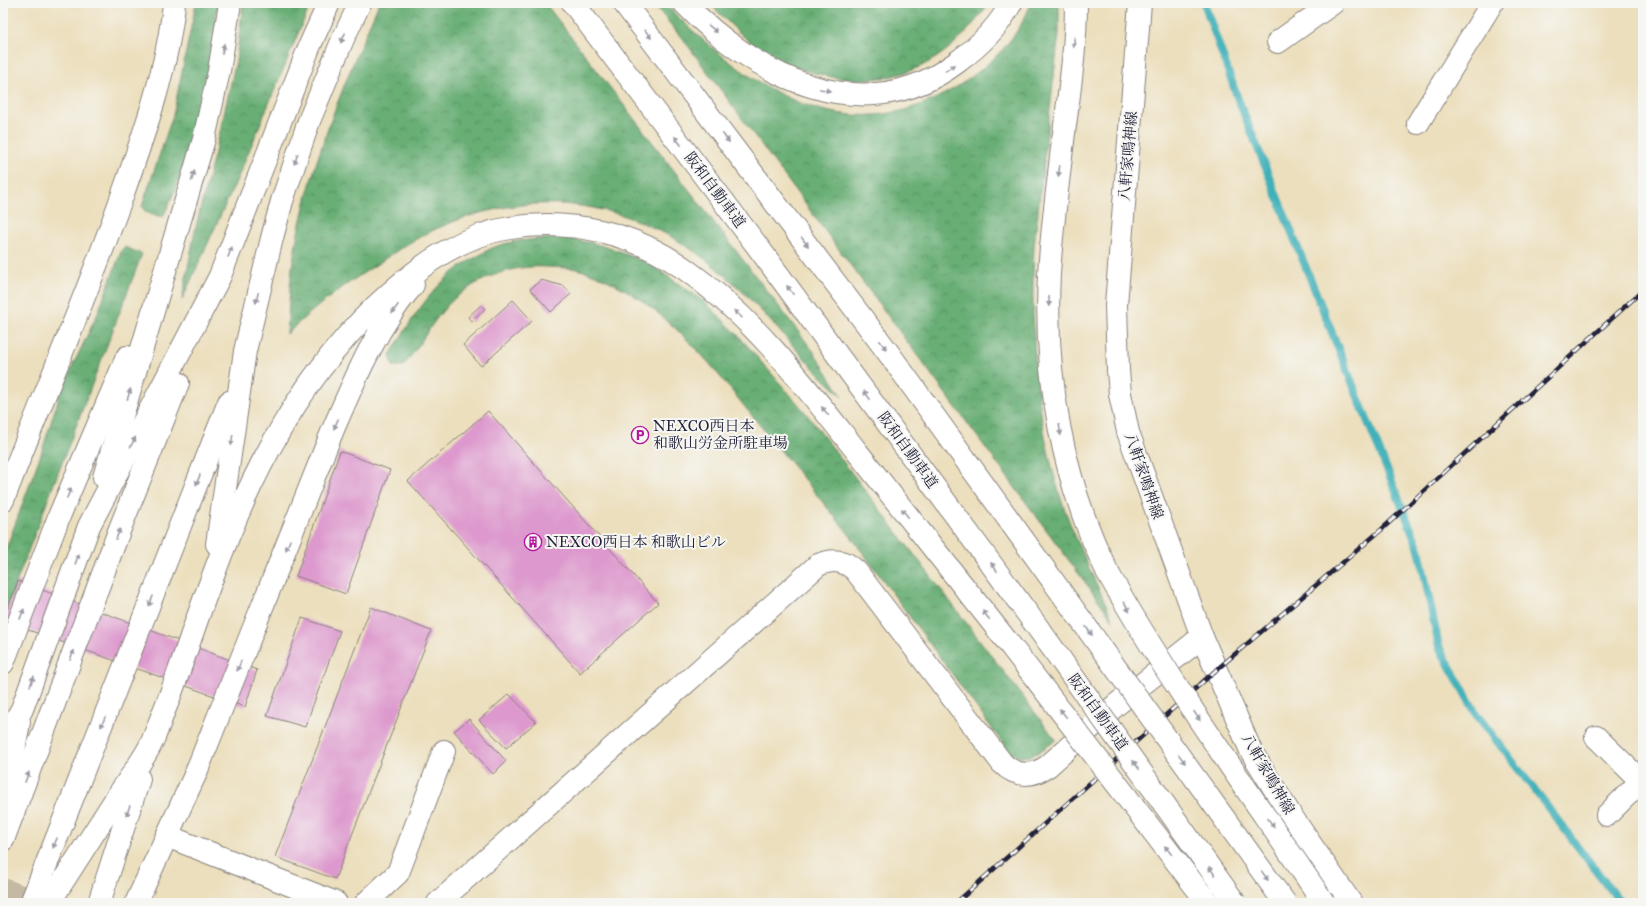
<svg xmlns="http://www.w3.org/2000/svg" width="1646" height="906" font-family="'IM FELL Great Primer','Noto Serif JP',serif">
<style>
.forest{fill:url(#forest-crowns);stroke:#456858}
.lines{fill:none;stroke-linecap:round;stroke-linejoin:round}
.stream{stroke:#40b1b9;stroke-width:8}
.building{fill:#dd99cd}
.minor-tunnel{stroke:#c4b9a3;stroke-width:22;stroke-dasharray:22 11;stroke-linecap:butt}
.minor-casing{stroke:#87807c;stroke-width:24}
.major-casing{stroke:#87807c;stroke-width:24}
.highway-casing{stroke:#87807c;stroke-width:24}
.minor{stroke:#fff;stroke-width:22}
.major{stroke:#fff;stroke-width:22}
.highway{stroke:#fff;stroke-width:22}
.rail-casing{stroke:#22223b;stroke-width:4.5}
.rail{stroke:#f6f6f2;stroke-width:3;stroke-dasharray:9;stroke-linecap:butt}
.highway-bridge-casing{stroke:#87807c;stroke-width:24;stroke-linecap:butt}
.highway-bridge{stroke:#fff;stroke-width:22}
.oneway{fill:#9c9ca7}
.labels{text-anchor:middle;stroke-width:4;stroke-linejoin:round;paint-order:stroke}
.street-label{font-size:15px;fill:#22223b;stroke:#f6f6f2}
.poi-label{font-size:15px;fill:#22223b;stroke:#f6f6f2;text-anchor:start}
</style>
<defs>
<pattern id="forest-crowns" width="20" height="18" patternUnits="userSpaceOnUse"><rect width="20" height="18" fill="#68ae74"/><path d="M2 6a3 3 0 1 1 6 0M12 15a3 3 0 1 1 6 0" fill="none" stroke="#558d60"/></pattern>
</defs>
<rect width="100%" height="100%" fill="#f6f6f2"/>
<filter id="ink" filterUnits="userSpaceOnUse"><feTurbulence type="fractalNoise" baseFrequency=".025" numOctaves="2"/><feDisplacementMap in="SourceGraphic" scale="8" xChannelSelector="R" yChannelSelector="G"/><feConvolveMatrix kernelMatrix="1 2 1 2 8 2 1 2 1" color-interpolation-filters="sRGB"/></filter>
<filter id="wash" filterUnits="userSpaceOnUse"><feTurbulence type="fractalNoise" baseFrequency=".012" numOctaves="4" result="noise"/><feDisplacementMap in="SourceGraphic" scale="16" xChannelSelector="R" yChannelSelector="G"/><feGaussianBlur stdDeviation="0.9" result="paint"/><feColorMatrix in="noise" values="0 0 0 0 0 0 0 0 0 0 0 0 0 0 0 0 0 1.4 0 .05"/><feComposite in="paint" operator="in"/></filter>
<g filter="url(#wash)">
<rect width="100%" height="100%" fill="#ecdfbd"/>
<g class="forest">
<path d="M196,3h22c-8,73 -23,148 -55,214 -8,-2 -18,-2 -21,-11l31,-91z"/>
<path d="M243,3h68l-72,172 -57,125 13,-70 24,-94 17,-76z"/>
<path d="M379,3h166l269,349 28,44c-48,-43 -84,-97 -136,-136 -87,-67 -191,-74 -288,-22 -13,7 -26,16 -39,25 -33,21 -64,43 -92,71 2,-31 3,-61 9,-91 16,-84 49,-162 83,-240z"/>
<path d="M653,3h11c82,82 179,155 294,83 32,-20 60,-47 73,-83h28v30l-25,213c-3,73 0,154 19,225 13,52 38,100 60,149l-424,-573z"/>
<path d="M709,3h280c-16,23 -35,45 -60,59 -50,29 -118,19 -166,-11 -20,-13 -37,-31 -54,-48z"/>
<path d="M561,238l32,5 29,9 29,13 54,37 31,31 70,80 250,327c-15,11 -28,23 -46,13l-158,-215 -143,-175c-35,-39 -79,-80 -132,-94 -10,-2 -20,-1 -30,-2 -30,-2 -58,7 -83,24 -27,18 -40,51 -61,75h-10l-3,-11c24,-40 46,-77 88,-99 6,-4 13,-8 19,-10 21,-7 43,-7 64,-8z"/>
<path d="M125,247l17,7 -139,363v-60l39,-106 19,-61 36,-75 25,-66z"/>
</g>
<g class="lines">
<path class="stream" d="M1204,3l34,96 181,450 20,98 38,68 144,188"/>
</g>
<g id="blocks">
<g class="building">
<path d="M541,280l23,6 7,8 -20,18 -21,-23z"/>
<path d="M513,300l19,21 -51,45 -18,-21z"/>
<path d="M481,305l4,4 -13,13 -4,-5z"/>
<path d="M488,411l170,192 -78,70 -172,-192z"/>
<path d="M340,451l50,19 -44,124 -50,-18z"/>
<path d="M18,581l239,89 -12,37 -242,-86z"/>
<path d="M371,607l60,24 -96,248 -60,-22z"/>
<path d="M302,618l38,13 -35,96 -38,-11z"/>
<path d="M509,694l27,28 -30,26 -27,-28z"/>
<path d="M469,719l37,42 -13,13 -39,-43z"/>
</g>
</g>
</g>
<g filter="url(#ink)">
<use href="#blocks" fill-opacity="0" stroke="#87807c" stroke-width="1"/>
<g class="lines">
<path class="minor-tunnel" d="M3,889l37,14"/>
<defs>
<g id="minor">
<path d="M1278,42l55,-39"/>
<path d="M1418,123l74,-120"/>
<path d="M3,500c39,-101 82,-200 118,-301 22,-62 47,-131 53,-196"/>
<path d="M1596,737l45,44"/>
<path d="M1607,815l36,-36"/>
<path d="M167,836l169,67"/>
<path d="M366,903l32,-30 46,-122"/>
<path d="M438,903l380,-338c14,-6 26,-6 38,6l146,192c14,14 30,14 46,3l68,-61 86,-68"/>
</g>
<path id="major" d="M1140,3l-24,302 2,65 2,24 8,38 74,205 49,114 39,63 61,89"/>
<g id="highway">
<path d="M573,3l185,244 275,374"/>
<path d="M624,3l266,352 176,244"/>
<path d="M684,3c70,73 179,129 272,60 22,-16 43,-36 55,-60"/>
<path d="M1076,3c0,57 -11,115 -17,171 -4,33 -8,67 -10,100 -5,102 13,207 59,299"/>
<path d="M104,477l100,-338 15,-68 11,-68"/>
<path d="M217,544l28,-193 27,-113 10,-37 27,-80 34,-82 17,-36"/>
<path d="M3,663l57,-149 67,-157"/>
<path d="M3,742l19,-33 67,-183 131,-250 90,-231 19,-42"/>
<path d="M4,809l15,-87"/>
<path d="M3,840l116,-309 59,-148"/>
<path d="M31,903l198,-501"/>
<path d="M49,903c22,-34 44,-69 66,-103 11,-17 24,-34 34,-52 7,-13 11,-28 17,-42 17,-43 30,-87 47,-130 39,-106 92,-208 177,-283 35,-31 73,-58 120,-65 61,-10 124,5 175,41 69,49 121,118 173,184 51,64 101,128 152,192"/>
<path d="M99,903l40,-124"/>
<path d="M136,903l59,-128 137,-343c22,-51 44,-105 81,-147"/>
</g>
</defs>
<use href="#minor" class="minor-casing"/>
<use href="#major" class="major-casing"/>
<use href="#highway" class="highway-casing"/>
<use href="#minor" class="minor"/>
<use href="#major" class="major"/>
<use href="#highway" class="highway"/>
<defs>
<path id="rail" d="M956,903l259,-232 166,-141 262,-240"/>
</defs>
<use href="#rail" class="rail-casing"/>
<use href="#rail" class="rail"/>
<defs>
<g id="highway-bridge">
<path d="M1108,573c64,114 143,221 216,330"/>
<path d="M1066,599l219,304"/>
<path d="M1033,621l202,282"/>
<path d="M1010,645l198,258"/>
</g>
</defs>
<use href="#highway-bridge" class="highway-bridge-casing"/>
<use href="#highway-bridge" class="highway-bridge"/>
</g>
<defs><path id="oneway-solid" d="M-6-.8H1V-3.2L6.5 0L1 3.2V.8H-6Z"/></defs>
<g class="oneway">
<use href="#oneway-solid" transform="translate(713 29) rotate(40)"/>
<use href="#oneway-solid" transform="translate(648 34) rotate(53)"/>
<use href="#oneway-solid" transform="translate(343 38) rotate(114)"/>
<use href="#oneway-solid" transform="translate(1074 42) rotate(94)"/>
<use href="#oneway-solid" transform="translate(223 49) rotate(-79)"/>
<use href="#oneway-solid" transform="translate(950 68) rotate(-35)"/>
<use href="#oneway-solid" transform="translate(825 90) rotate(12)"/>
<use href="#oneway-solid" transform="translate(726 138) rotate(53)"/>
<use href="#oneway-solid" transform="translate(678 141) rotate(-127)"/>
<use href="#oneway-solid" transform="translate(296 159) rotate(109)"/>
<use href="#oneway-solid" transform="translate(1059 171) rotate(97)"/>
<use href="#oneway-solid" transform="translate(193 176) rotate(-74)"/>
<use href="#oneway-solid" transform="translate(805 242) rotate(53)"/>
<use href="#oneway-solid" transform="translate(230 252) rotate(-69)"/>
<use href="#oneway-solid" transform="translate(790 290) rotate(-126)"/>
<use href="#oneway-solid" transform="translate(257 298) rotate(103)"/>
<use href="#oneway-solid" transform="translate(1049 301) rotate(91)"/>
<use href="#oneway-solid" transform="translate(395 309) rotate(125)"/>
<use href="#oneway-solid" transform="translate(738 314) rotate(-137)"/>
<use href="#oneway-solid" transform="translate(883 345) rotate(53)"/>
<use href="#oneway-solid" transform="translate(129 394) rotate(-73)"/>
<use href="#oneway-solid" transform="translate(867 395) rotate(-126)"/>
<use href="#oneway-solid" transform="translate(825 411) rotate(-129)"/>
<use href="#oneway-solid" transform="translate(336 424) rotate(114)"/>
<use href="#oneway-solid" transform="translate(1060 430) rotate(81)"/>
<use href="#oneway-solid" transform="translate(232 440) rotate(98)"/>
<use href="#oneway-solid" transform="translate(133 442) rotate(-62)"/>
<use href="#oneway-solid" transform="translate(198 480) rotate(111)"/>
<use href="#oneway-solid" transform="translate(69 493) rotate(-67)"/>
<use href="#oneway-solid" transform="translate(905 513) rotate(-128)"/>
<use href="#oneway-solid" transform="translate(118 534) rotate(-69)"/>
<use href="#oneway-solid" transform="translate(288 545) rotate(112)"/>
<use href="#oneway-solid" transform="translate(77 559) rotate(-70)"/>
<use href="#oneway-solid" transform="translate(994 567) rotate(-126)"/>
<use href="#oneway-solid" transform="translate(151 601) rotate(112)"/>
<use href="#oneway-solid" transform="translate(1127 607) rotate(61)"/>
<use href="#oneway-solid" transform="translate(22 614) rotate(-69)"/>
<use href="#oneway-solid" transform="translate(986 615) rotate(-128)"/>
<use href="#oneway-solid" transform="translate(1089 631) rotate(54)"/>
<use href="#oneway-solid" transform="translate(72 655) rotate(-69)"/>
<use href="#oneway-solid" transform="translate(239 666) rotate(112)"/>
<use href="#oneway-solid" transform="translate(32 681) rotate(-69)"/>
<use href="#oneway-solid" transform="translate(1063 713) rotate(-128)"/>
<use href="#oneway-solid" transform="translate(1197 716) rotate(56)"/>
<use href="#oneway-solid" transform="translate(103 722) rotate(112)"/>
<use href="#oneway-solid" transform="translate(1182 759) rotate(54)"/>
<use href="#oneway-solid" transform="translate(1136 765) rotate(-126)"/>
<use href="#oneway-solid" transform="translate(27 777) rotate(-69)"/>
<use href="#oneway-solid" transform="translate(128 811) rotate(109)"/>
<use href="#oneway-solid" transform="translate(1271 823) rotate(56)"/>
<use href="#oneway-solid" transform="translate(55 843) rotate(112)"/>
<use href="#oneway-solid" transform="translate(1168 850) rotate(-128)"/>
<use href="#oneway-solid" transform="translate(1212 871) rotate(-126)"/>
<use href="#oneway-solid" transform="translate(1265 876) rotate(55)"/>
</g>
</g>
<defs>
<symbol id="parking-ring" viewBox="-11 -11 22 22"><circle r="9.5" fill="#f6f6f2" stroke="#b5179e" stroke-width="1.5"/><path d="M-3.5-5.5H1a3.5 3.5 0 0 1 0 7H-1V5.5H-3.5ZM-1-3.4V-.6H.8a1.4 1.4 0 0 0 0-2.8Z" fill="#b5179e"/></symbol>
<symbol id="building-ring" viewBox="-11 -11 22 22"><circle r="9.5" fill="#f6f6f2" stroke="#b5179e" stroke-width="1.5"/><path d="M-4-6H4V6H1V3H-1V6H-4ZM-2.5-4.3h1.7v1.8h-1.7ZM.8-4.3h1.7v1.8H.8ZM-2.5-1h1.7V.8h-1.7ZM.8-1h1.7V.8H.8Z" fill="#b5179e"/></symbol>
</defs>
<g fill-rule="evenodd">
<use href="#parking-ring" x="630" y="425" width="20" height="20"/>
<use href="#building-ring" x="523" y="532" width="20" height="20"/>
</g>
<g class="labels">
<g class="street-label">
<text transform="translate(1128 156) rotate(-85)" y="5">八軒家鳴神線</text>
<text transform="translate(715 190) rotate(53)" y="5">阪和自動車道</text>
<text transform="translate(908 450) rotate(54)" y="5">阪和自動車道</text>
<text transform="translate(1144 476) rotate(71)" y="5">八軒家鳴神線</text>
<text transform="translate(1098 712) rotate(54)" y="5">阪和自動車道</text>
<text transform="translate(1268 774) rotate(60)" y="5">八軒家鳴神線</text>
</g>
<g class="poi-label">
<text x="653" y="431">NEXCO西日本<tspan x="653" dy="17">和歌山労金所駐車場</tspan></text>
<text x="546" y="547">NEXCO西日本 和歌山ビル</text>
</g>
</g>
<rect width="1646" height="906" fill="none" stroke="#f6f6f2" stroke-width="16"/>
</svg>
